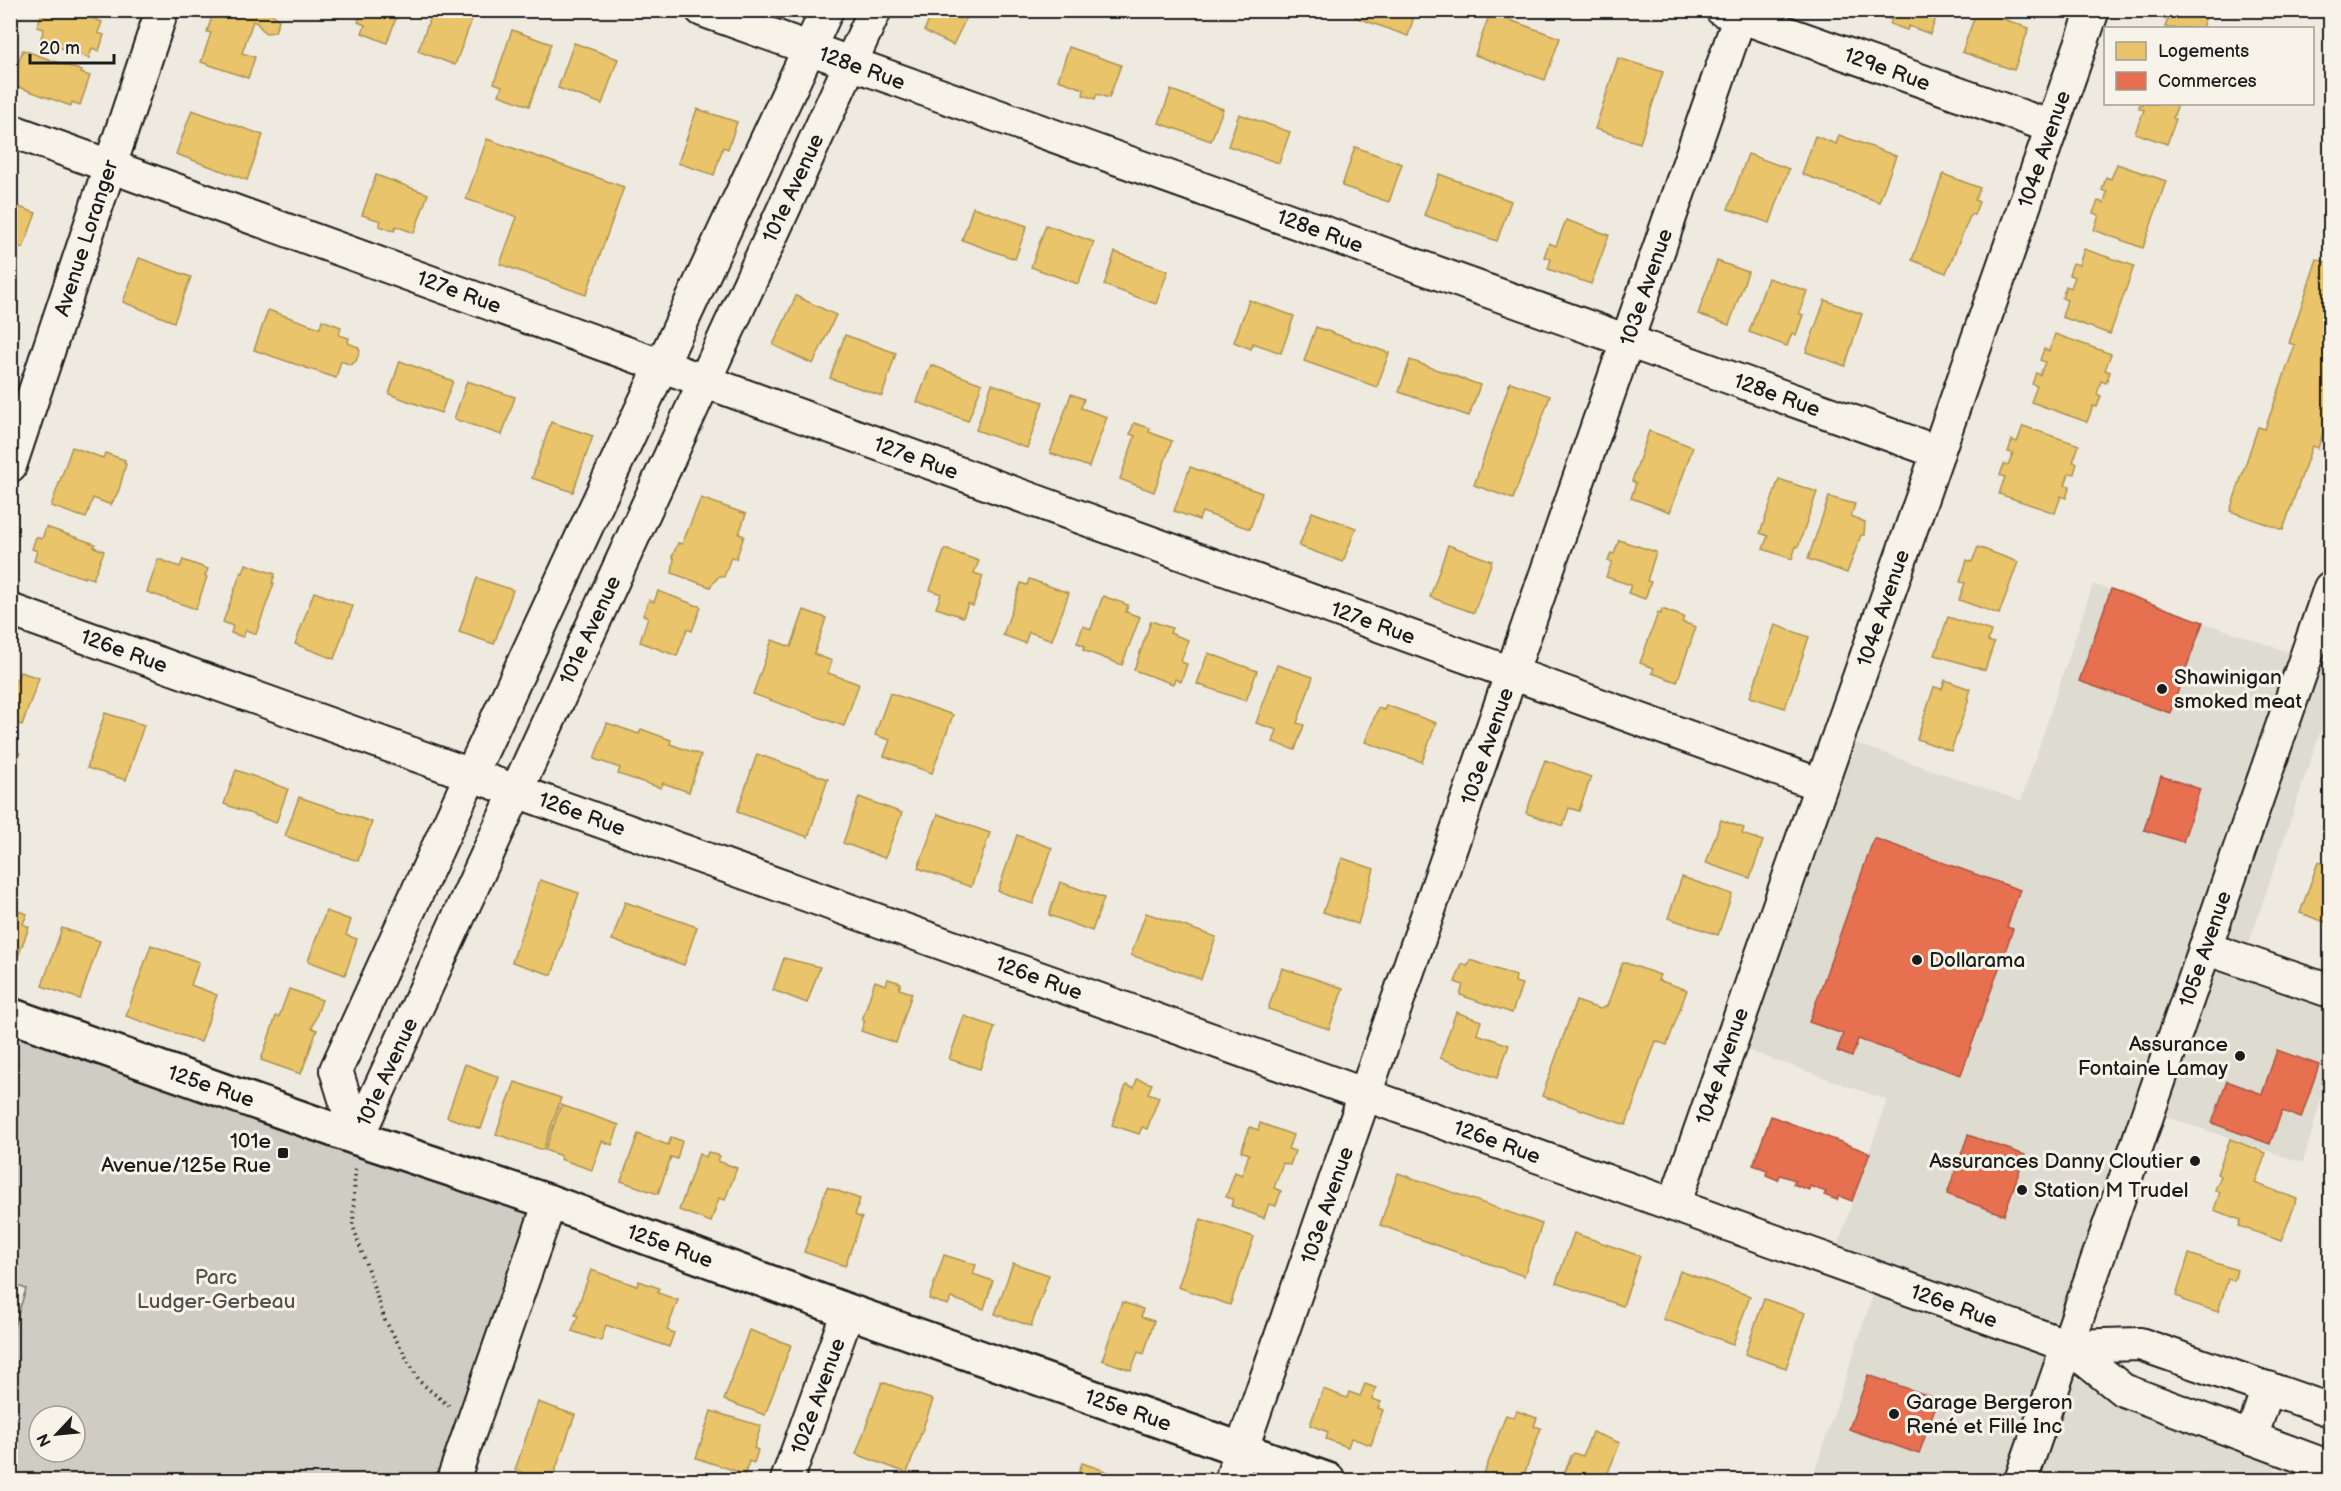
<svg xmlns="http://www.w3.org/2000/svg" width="2341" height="1491" font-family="'Balsamiq Sans',sans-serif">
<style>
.built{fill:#dedbd1}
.green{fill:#cfccc3;stroke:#767470;stroke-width:1.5;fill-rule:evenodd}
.homes{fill:#e9c46a;stroke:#ac9253;stroke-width:1.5}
.shops{fill:#e76f51;stroke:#aa5641;stroke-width:1.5}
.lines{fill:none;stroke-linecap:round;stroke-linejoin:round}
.minor-casing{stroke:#1c1c1c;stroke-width:36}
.major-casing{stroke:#1c1c1c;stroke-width:38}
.path{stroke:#1c1c1c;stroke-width:4;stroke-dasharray:1.5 4.5;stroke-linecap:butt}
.minor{stroke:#f7f3e8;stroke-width:32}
.major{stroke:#f7f3e8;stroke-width:33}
.poi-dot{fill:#1c1c1c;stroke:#f7f3e8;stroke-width:2}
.labels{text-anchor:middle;stroke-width:6;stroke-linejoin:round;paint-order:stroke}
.street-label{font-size:21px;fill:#1c1c1c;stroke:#f7f3e8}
.poi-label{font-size:21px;fill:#1c1c1c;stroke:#f7f3e8;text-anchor:start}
.park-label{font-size:21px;fill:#52514e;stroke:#f7f3e8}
</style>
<rect width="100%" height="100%" fill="#eeeae0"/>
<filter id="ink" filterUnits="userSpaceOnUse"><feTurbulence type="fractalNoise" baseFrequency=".0167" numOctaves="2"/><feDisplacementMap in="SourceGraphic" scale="12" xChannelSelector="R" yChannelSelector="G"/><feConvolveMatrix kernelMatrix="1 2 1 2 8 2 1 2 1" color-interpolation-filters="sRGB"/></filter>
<g filter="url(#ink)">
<path class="built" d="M2093,584l190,66 47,22v31l-87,258 87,30v77l-27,95 -154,-52 -90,262 223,77 -11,30h-459l66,-201 -46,-17 55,-162 -157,-56 108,-307 183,64z"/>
<path class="green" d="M11,1015l539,187 -97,278h-442v-144l15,-47 -15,-6zM39,1416h36v36h-36z"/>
<g class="homes">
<path d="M43,10h27l32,12 -4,11 6,2 -5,16 -7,-3 -3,10 -49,-17 4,-12 -7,-2z"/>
<path d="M214,10h54l11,10 -4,12 -10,1 -8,-10 -4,-2 -11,32 13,4 -7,21 -47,-16 10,-29 -4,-1z"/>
<path d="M362,10h37l-12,33 -25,-10 3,-8 -7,-3z"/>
<path d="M433,10h31l10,4 -19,51 -37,-14z"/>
<path d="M934,10h36l-17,35 -29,-14z"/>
<path d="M1357,10h59l-8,26 -53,-19z"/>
<path d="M1880,10h59l-9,24 -21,-8 -2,4 -17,-6 2,-4 -13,-5z"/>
<path d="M1977,10l52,18 -15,42 -52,-18z"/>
<path d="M2171,10h37l-6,18h-34l-3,-1z"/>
<path d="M1490,13l70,25 -15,42 -70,-25z"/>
<path d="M512,30l39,14 -22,62 -30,-11 3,-9 -8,-3z"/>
<path d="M574,43l44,16 -16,45 -44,-16z"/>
<path d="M1069,47l52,18 -12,33 -12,-4 -2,5 -12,-4 1,-6 -26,-9z"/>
<path d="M23,50l59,21 -1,2 9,3 -10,29 -8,-3 -1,4 -61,-22z"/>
<path d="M1618,58l45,14 -23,71 -45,-14z"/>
<path d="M1171,90l52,19 -12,32 -52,-18z"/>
<path d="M2140,104h38l-5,14 3,1 -9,25 -32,-11 9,-23 -5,-2z"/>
<path d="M697,109l40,13 -9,27 -5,-2 -9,28 -36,-12z"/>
<path d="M192,110l71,25 -16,45 -71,-26z"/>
<path d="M1239,114l51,18 -11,31 -51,-17z"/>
<path d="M1839,135l57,21 -17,46 -77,-28 13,-38 21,8z"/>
<path d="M487,139l137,48 -38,108 -86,-31 17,-47 -51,-18z"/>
<path d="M1355,147l47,17 -13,38 -47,-16z"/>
<path d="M1748,154l41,15 -19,54 -42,-14z"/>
<path d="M2117,164l49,17 -23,67 -49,-18 5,-15 -6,-2 5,-12 6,2 3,-11 -5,-2 4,-13 5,2z"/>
<path d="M1439,174l72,27 -14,40 -73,-26z"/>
<path d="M1943,174l37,14 -5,12 4,2 -5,13 -3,-1 -25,59 -34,-13z"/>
<path d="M376,175l52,19 -14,39 -18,-7 -2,5 -15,-5 2,-5 -19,-6z"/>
<path d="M10,204l26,9 -13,35 -13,-5z"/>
<path d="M973,207l54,19 -12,33 -53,-19z"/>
<path d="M1566,220l43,15 -18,49 -43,-15 3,-10 -7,-2 5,-14 7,3z"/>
<path d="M1046,225l48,17 -16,42 -47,-17z"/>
<path d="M2084,249l50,17 -24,68 -48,-17 5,-17 -5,-2 4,-12 5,2 4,-11 -6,-2 4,-12 6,2z"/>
<path d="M1115,252l53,19 -12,33 -52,-19z"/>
<path d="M139,258l52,19 -17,45 -51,-20z"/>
<path d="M2317,259l13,5v148l-12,36 -6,-2 -29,84 -53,-19 28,-84 7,2 30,-84 -6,-2z"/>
<path d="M1717,261l31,11 -19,53 -31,-11z"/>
<path d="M1768,278l39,13 -8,22 4,2 -7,20 -4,-2 -5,13 -38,-14z"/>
<path d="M796,296l40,19 -23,49 -40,-19z"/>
<path d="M1249,300l45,16 -13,37 -28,-10 -2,6 -17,-7z"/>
<path d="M1825,300l37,14 -17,52 -39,-14z"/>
<path d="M268,310l52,18 2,-8 19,7 -2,8 10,3 -1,5 10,4 2,4 -4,10 -5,4 -10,-4 -5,17 -82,-28z"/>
<path d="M1316,327l73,26 -12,34 -73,-26z"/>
<path d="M2055,334l56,20 -6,16 5,2 -4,11 -5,-2 -4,13 4,2 -4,11 -4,-1 -6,16 -56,-20 6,-16 -5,-2 4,-11 4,2 5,-13 -5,-2 4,-11 5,2z"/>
<path d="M845,335l51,18 -14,43 -52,-18z"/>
<path d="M1410,360l70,25 -11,31 -70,-24z"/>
<path d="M400,361l53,20 -12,32 -52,-19z"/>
<path d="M931,365l51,19 -14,37 -51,-19z"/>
<path d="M467,381l48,16 -13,38 -48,-16z"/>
<path d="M1510,382l40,14 -37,103 -39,-14z"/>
<path d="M992,384l51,18 -16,46 -51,-18z"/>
<path d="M1071,394l13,5 -3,9 26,9 -18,50 -39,-14z"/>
<path d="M551,422l42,14 -20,56 -41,-14z"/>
<path d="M1134,423l16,5 -1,4 23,9 -18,51 -34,-13 15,-43 -5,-2z"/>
<path d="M2023,426l56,19 -6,17 4,1 -3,11 -5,-1 -4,12 5,1 -4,12 -5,-2 -6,17 -56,-19 6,-17 -5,-2 4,-11 4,1 5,-12 -5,-1 4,-12 5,2z"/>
<path d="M1649,431l44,16 -23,65 -39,-14 5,-15 -4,-2z"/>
<path d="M72,447l31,11 2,-5 20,7 -1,3 2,1 -7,26 -8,15 -18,-7 -7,20 -35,-12z"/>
<path d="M1190,467l72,26 -12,36 -48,-17 -3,8 -25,-9z"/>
<path d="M1779,479l38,13 -19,55 -2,-1 -4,13 -29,-10 5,-13 -8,-3z"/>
<path d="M1829,497l26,7 -4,12 14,6 -1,13h-3l-14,38 -39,-14z"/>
<path d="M701,498l45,16 -7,20 5,2 -8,23 -5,-2 -7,20 -5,-1 -9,11 -38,-14 2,-15 -2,-1 6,-14 4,1z"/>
<path d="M1312,512l44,16 -13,34 -44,-16z"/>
<path d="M46,527l49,17 -1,3 10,4 -11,28 -9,-3v2l-50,-17 3,-10 -5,-2 4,-12 6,2z"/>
<path d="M1619,540l37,12 -9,29 4,1 -6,17 -17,-6 3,-8 -25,-8 6,-15 -4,-1 3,-8 3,1z"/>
<path d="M1448,545l44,16 -18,52 -44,-16z"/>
<path d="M1978,547l40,15 -19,52 -40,-14 6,-17 -5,-1 7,-22 5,2z"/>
<path d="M945,549l34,12 -5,12 9,3 -10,30 -5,-2 -5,13 -27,-9 5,-14 -11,-4z"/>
<path d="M158,559l22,8 3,-7 25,9 -3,7 2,1 -11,32 -49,-17z"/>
<path d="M246,564l29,10 -3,9h2l-18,51 -10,-4 -3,7 -12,-4 2,-7 -10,-4 18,-50 2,1z"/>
<path d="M477,578l36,12 -19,54 -35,-12z"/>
<path d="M1029,579l40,14 -17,47 -23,-8 -4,11 -22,-8 18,-52 6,2z"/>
<path d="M658,591l43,16 -9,24 -5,-2 -10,27 -37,-14 8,-25 -5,-2 6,-15 5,2z"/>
<path d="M314,592l39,14 -19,53 -39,-15z"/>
<path d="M1103,596l25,9 -2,7 14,5 -18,48 -39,-15 2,-4 -8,-3 6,-17 8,3z"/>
<path d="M1662,609l22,8 -2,5 14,5 -19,55 -25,-9 2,-5 -14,-5 18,-50 3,1z"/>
<path d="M804,610l22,8 -12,36 18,7 -4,12 31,11 -15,42 -91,-32 19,-54 19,7z"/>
<path d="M1948,617l43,14 -3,10 6,2 -9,27 -50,-15z"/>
<path d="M1151,621l21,7 -2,5 18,7 -7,22 6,2 -6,18 -6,-3 -2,5 -39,-14z"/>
<path d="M1775,625l34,12 -24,71 -35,-11z"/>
<path d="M1208,653l49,18 -11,30 -49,-17z"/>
<path d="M1277,665l36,12 -16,46 7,2 -9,25 -22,-8 4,-12 -21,-7z"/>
<path d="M20,672l19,6 -17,47 -12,-4v-43l7,2z"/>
<path d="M1945,680l25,9 -3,9 2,1 -18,52 -34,-12 17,-52 8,2z"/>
<path d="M890,693l63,22 -21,58 -48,-17 6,-16 -15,-5z"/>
<path d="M1386,705l50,18 -14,39 -57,-20 13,-34 6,2z"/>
<path d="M105,713l39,12 -18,55 -39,-12z"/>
<path d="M607,723l32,11 2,-5 30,11 -1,4 31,11 -12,37 -26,-9 -2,5 -43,-14 2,-6 -26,-9z"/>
<path d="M10,750l10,3 -10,26z"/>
<path d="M757,754l71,25 -20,58 -71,-25z"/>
<path d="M1545,760l46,17 -12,34 -10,-3 -6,18 -37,-13z"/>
<path d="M236,770l52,19 -12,34 -52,-19z"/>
<path d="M299,797l73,25 -14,39 -73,-25z"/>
<path d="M859,797l43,16 -17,45 -42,-15z"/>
<path d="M938,814l52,19 -19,54 -53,-19z"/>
<path d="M1721,820l23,8 -2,6 21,7 -13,37 -44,-15z"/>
<path d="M1017,835l35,13 -19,56 -35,-13z"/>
<path d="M1342,858l32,11 -16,55 -35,-12z"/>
<path d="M2318,862l12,4v58l-30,-11z"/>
<path d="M1682,877l50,17 -14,41 -50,-17z"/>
<path d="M540,880l39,13 -27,82 -40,-13z"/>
<path d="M1060,882l44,16 -12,33 -43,-16z"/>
<path d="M625,902l72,25 -13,38 -72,-25z"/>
<path d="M10,908l17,6 -4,10 6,3 -19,51z"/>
<path d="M326,911l25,9 -5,15 11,4 -12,36 -37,-14z"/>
<path d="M1146,913l70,24 -15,42 -70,-24z"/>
<path d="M62,928l38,13 -20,58 -38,-13z"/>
<path d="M151,945l48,17 -8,23 26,10 -16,47 -75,-26z"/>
<path d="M784,958l36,9 -13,36 -34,-13z"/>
<path d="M1470,960l46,16 -1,6 7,2 -10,29 -52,-18 3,-10 -8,-3 7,-18 6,2z"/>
<path d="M1623,962l37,13 -2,5 29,10 -20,55 -11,-4 -30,84 -84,-29 34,-95 24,8 7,-3z"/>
<path d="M1282,968l61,20 -14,41 -61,-20z"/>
<path d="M888,979l13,4 -2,6 13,4 -16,50 -35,-12 4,-11h-3l13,-39 11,4z"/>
<path d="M289,989l33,11 -10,28 5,2 -16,44 -40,-14 15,-44 3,1z"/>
<path d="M1456,1012l25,9 -4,13 32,11 -12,33 -57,-20z"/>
<path d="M964,1016l31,11 -15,42 -31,-10z"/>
<path d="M465,1064l34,13 -18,52 -34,-12z"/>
<path d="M1137,1079l15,5 -4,9 11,4 -12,32 -5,-2 -3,7 -27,-9 14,-40 8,3z"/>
<path d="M515,1082l46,16 -18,52 -47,-16z"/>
<path d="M561,1105l58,20 -7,20 -10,-4 -10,29 -32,-11 1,-3 -16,-6z"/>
<path d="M1260,1123l33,12 -5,14 7,2 -5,14 -7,-2 -9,25 7,3 -5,15 -7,-2 -5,14 -33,-12 2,-7 -7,-2 9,-25 7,3 7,-21 -8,-3 9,-24 8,3z"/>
<path d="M638,1134l30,11 3,-8 11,4 -5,18 -6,-2 -13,37 -37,-13z"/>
<path d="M2230,1139l36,14 -11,30 42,16 -16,42 -42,-15 2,-6 -27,-10 6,-18 -5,-2 6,-14 -4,-2z"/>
<path d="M708,1152l12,4 -2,5 19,7 -12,32 -6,-2 -8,24 -32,-12 20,-56 7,3z"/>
<path d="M1398,1173l144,51 -18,52 -144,-51z"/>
<path d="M827,1187l33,12 -5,16 7,3 -17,48 -41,-14z"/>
<path d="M1201,1219l53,18 -24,68 -52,-18z"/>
<path d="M1574,1233l66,23 -17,50 -67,-23z"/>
<path d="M2189,1254l48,16 -3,11 -6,-2 -10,33 -36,-12v-2l-6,-2z"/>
<path d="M944,1255l32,10 -3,9 20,7 -9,28 -33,-11 -3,7 -19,-6z"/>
<path d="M1013,1263l36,12 -18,51 -36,-12z"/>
<path d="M591,1270l46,16 2,-5 20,7 -1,5 20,7 -11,30 7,3 -5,14 -63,-22 -5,16 -29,-10 6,-15 -3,-1z"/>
<path d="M1680,1271l70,25 -17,48 -70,-25z"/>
<path d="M1764,1299l41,14 -19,55 -41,-14z"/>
<path d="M1122,1302l21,7 -2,8 13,4 -10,33 -6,-2 -7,18 -29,-10z"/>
<path d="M749,1330l42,15 -26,70 -41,-15z"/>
<path d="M882,1382l51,18 -26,73 -51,-19z"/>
<path d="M1365,1384l11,4 -4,11 9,3 -3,6 5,2 -12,35 -20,-7 -3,9 -22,-8 2,-7 -18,-7 13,-36 24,9 2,-6 11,4z"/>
<path d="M538,1402l37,13 -23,65h-7l-30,-10z"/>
<path d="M711,1411l50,15 -7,22 4,2 -4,13 -5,-2 -4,13 -49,-16z"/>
<path d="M1517,1411l20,7 -3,8 7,2 -19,52 -40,-1 24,-64 8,3z"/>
<path d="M1592,1432l28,11 -15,37h-43l9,-24 3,-3 9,3z"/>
<path d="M1082,1463l50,17h-56z"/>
</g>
<g class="shops">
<path d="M2111,589l92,33 -33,91 -91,-32z"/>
<path d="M2161,776l39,13 -17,53 -39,-12z"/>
<path d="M1874,838l146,52 -13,37 6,2 -52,146 -103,-36 -6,18 -15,-6 6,-17 -34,-12z"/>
<path d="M2277,1050l42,15 -18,53 -19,-7 -12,33 -58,-21 15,-42 35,13z"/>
<path d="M1771,1116l99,37 -18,48 -13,-5 -2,4 -13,-5 2,-3 -16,-6 -1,4 -16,-6 2,-4 -15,-5 -2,5 -12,-5 1,-5 -14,-5z"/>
<path d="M1968,1135l57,20 -21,60 -57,-21z"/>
<path d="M1868,1375l70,24 -19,55 -70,-25z"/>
</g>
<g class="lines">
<defs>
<g id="minor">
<path d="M702,10l1236,442"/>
<path d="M1722,10l330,117"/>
<path d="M10,130l1811,655"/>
<path d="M10,466l152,-456"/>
<path d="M10,610l2058,736 55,44 207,77"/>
<path d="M2205,948l125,43"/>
<path d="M357,1138l518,-1128"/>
<path d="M357,1138l-21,-68 135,-295 356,-765"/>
<path d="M1674,1205l419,-1195"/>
<path d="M2068,1346l72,-2 190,66"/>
<path d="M2251,1438l17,-50"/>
<path d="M453,1480l97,-278"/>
<path d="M787,1480l61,-169"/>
<path d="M1231,1480l511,-1470"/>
<path d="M2021,1480l309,-892"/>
</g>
<path id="major" d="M10,1015l347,123 193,64 298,109 480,169"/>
</defs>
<use href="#minor" class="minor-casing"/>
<use href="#major" class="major-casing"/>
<path class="path" d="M355,1169l-2,57 32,94 35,62 29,24"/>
<use href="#minor" class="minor"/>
<use href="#major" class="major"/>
</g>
</g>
<g class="poi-dot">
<circle cx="2162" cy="689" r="6"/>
<circle cx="1917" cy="960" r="6"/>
<circle cx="2240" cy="1056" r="6"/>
<rect x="277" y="1147" width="12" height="12" rx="3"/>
<circle cx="2195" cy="1161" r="6"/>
<circle cx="2022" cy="1190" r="6"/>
<circle cx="1894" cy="1414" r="6"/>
</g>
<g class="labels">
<g class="street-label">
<text transform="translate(862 68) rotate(20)" y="7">128e Rue</text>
<text transform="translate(1887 69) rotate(20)" y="7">129e Rue</text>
<text transform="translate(2044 149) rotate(-71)" y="7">104e Avenue</text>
<text transform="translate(793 188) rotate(-65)" y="7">101e Avenue</text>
<text transform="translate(1320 231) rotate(20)" y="7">128e Rue</text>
<text transform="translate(86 238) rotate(-72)" y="7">Avenue Loranger</text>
<text transform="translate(1646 287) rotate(-71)" y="7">103e Avenue</text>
<text transform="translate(459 292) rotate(20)" y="7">127e Rue</text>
<text transform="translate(1777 395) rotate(20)" y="7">128e Rue</text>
<text transform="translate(916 458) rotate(20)" y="7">127e Rue</text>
<text transform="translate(1883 608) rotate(-71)" y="7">104e Avenue</text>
<text transform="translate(1373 623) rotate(20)" y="7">127e Rue</text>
<text transform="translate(590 630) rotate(-65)" y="7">101e Avenue</text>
<text transform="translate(124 651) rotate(20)" y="7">126e Rue</text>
<text transform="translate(1487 746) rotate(-71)" y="7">103e Avenue</text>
<text transform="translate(582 814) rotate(20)" y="7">126e Rue</text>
<text transform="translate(2205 949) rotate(-71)" y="7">105e Avenue</text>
<text transform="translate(1039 978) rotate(20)" y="7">126e Rue</text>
<text transform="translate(1722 1066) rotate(-71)" y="7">104e Avenue</text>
<text transform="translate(387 1072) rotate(-65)" y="7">101e Avenue</text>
<text transform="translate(211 1086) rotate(19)" y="7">125e Rue</text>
<text transform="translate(1497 1142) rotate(20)" y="7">126e Rue</text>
<text transform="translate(1327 1205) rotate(-71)" y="7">103e Avenue</text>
<text transform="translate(670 1246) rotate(20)" y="7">125e Rue</text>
<text transform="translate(1954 1306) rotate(20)" y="7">126e Rue</text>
<text transform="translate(818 1396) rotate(-70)" y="7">102e Avenue</text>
<text transform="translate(1128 1410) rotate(19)" y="7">125e Rue</text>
</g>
<g class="poi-label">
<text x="2174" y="684">Shawinigan<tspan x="2174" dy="24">smoked meat</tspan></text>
<text x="1929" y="967">Dollarama</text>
<text x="2228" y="1051" text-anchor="end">Assurance<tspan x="2228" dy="24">Fontaine Lamay</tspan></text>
<text x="271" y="1148" text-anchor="end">101e<tspan x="271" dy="24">Avenue/125e Rue</tspan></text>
<text x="2183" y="1168" text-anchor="end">Assurances Danny Cloutier</text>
<text x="2034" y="1197">Station M Trudel</text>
<text x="1906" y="1409">Garage Bergeron<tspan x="1906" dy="24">René et Fille Inc</tspan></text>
</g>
<g class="park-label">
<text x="216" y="1284">Parc<tspan x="216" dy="24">Ludger-Gerbeau</tspan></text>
</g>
</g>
<rect width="2341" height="1491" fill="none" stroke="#f7f3e8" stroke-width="36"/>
<rect x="18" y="18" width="2305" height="1455" fill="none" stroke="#1c1c1c" stroke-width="2" filter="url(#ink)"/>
<rect x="2104" y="27" width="210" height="78" fill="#f7f3e8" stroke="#9f9d96" stroke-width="1.5"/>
<rect x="2116" y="42" width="30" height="18" fill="#e9c46a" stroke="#9f9d96" stroke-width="1.5"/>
<text x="2158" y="57" font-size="18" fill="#1c1c1c">Logements</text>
<rect x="2116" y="72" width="30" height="18" fill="#e76f51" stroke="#9f9d96" stroke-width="1.5"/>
<text x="2158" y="87" font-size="18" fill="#1c1c1c">Commerces</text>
<g transform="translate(57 1434) rotate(244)"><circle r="28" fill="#f7f3e8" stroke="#9f9d96" stroke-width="1.5"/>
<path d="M0-4.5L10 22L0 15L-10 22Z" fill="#1c1c1c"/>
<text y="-9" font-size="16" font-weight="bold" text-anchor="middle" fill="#1c1c1c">N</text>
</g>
<path d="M30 54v9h84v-9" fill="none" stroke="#1c1c1c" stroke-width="3"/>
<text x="39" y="54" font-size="18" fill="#1c1c1c" stroke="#f7f3e8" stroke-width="4.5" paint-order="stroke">20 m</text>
</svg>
